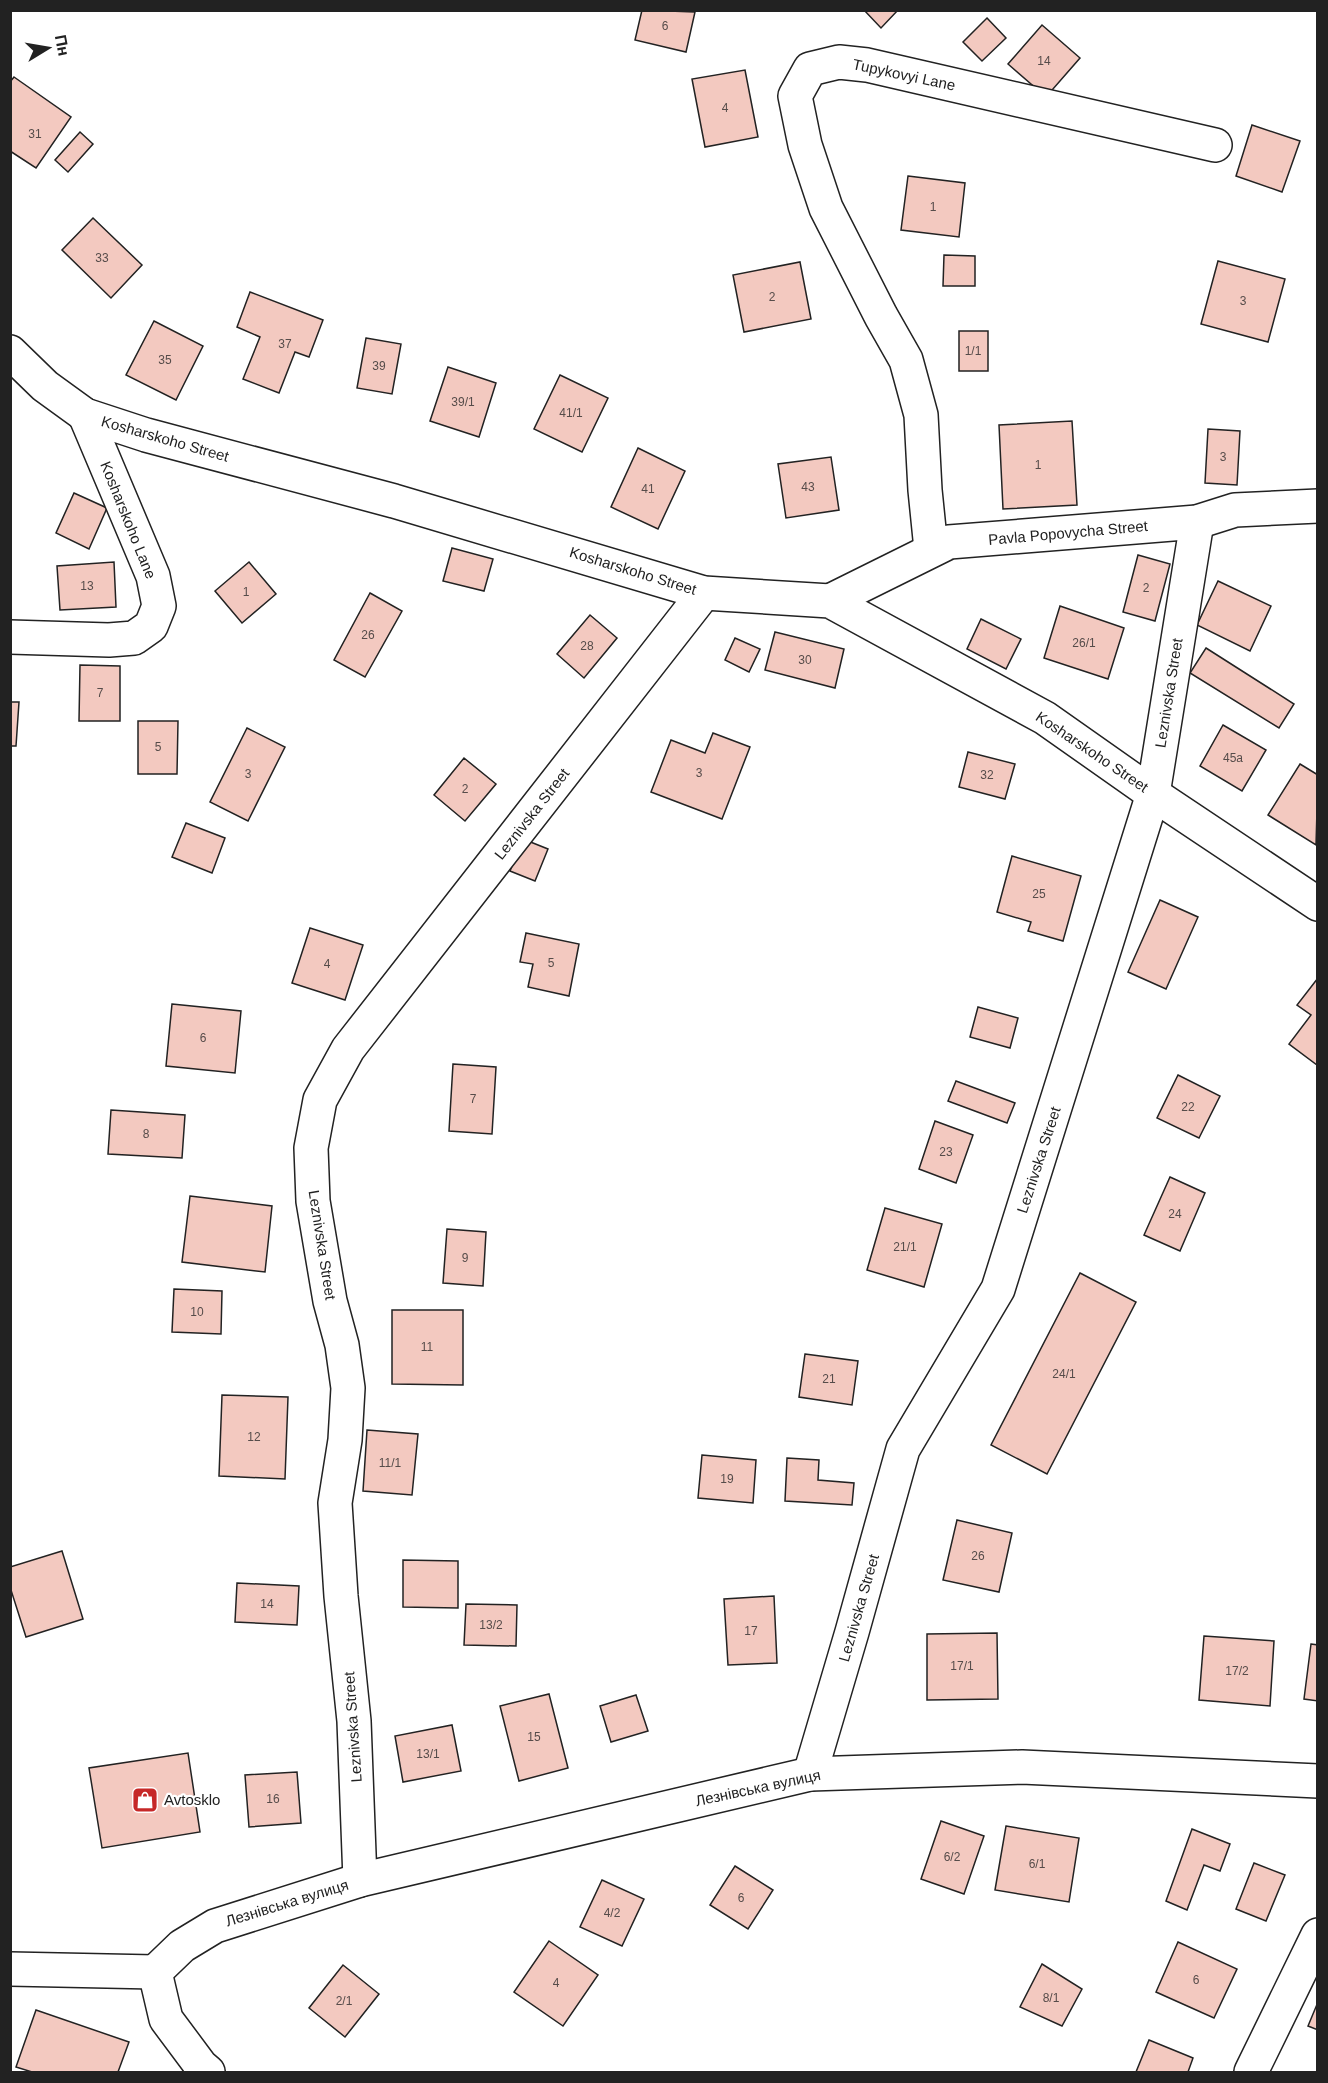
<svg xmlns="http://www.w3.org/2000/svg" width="1328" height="2083" font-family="Helvetica,sans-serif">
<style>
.building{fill:#f3c9c0;stroke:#222;stroke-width:1.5}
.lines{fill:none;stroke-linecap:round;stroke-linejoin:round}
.minor-casing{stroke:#222;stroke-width:36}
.minor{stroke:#fff;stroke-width:33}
.labels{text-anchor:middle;stroke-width:4.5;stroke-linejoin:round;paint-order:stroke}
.number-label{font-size:12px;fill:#564c4a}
.street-label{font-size:15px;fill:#222;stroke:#fff}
.poi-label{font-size:15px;fill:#222;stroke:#fff;text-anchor:start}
</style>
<rect width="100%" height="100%" fill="#fff"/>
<g class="building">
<path d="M642,10l53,2 -9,40 -51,-12z"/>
<path d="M864,10h34l-17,18z"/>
<path d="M987,18l19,20 -24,23 -19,-19z"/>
<path d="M1042,25l38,33 -34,39 -38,-33z"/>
<path d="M745,70l13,67 -53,10 -13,-68z"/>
<path d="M14,77l57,40 -35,51 -26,-17v-69z"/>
<path d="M1252,125l48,16 -18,51 -46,-16z"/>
<path d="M80,132l13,12 -25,28 -13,-12z"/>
<path d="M908,176l57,7 -6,54 -58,-7z"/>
<path d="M93,218l49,47 -31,33 -49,-48z"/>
<path d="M944,255l31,1v30h-32z"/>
<path d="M1218,261l67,18 -17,63 -67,-18z"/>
<path d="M800,262l11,57 -67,13 -11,-57z"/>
<path d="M250,292l73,28 -14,37 -14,-5 -16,41 -36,-14 17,-42 -23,-10z"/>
<path d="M154,321l49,25 -27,54 -50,-25z"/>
<rect x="959" y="331" width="29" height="40"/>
<path d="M366,338l35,6 -9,50 -35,-6z"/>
<path d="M448,367l48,16 -17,54 -49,-16z"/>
<path d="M560,375l48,23 -26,54 -48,-23z"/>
<path d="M1072,421l5,84 -74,4 -4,-84z"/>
<path d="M1208,429l32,2 -3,54 -32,-2z"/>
<path d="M638,448l47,23 -27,58 -47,-22z"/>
<path d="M831,457l8,53 -53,8 -8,-54z"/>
<path d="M74,493l33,15 -18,41 -33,-16z"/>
<path d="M452,548l41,11 -9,32 -41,-10z"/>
<path d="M1138,555l32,9 -15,57 -32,-9z"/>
<path d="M114,562l2,45 -56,3 -3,-44z"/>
<path d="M249,562l27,32 -34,29 -27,-32z"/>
<path d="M1218,581l53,25 -21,45 -53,-26z"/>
<path d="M370,593l32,18 -37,66 -31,-17z"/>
<path d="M1060,606l64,22 -16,51 -64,-21z"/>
<path d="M590,615l27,23 -33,40 -27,-24z"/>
<path d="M981,619l40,20 -15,30 -39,-20z"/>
<path d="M775,632l69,17 -9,39 -70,-18z"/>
<path d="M735,638l25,11 -11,23 -24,-12z"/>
<path d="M1206,648l88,56 -15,24 -89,-55z"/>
<path d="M80,665l40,1v55h-41z"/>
<path d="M10,702h9l-3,44h-6z"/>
<path d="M138,721h40l-1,53h-39z"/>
<path d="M1223,725l43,25 -24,41 -42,-25z"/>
<path d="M247,728l38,19 -37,74 -38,-19z"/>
<path d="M713,733l37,14 -28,72 -71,-27 20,-52 34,13z"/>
<path d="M968,752l47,12 -10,35 -46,-12z"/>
<path d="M464,758l32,26 -31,37 -31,-26z"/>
<path d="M1300,764l18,11 -2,70 -48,-30z"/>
<path d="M186,823l39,15 -13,35 -40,-16z"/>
<path d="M523,839l25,10 -13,32 -25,-10z"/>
<path d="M1012,856l69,20 -18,65 -35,-10 3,-9 -34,-10z"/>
<path d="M1160,900l38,17 -32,72 -38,-17z"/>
<path d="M310,928l53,17 -18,55 -53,-17z"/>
<path d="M526,933l53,11 -10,52 -41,-9 5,-23 -13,-2z"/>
<path d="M1318,978v86l-1,1 -28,-21 22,-29 -14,-10z"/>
<path d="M172,1004l69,7 -6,62 -69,-7z"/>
<path d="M978,1007l40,11 -8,30 -40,-11z"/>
<path d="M453,1064l43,3 -4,67 -43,-3z"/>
<path d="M1178,1075l42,21 -21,42 -42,-20z"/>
<path d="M956,1081l59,22 -8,20 -59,-22z"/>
<path d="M111,1110l74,5 -3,43 -74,-4z"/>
<path d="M935,1121l38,14 -17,48 -37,-14z"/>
<path d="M1170,1177l35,16 -25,58 -36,-16z"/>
<path d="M190,1196l82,10 -7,66 -83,-10z"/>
<path d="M885,1208l57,16 -18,63 -57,-17z"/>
<path d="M447,1229l39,3 -3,54 -40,-3z"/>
<path d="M1080,1273l56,29 -89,172 -56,-29z"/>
<path d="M174,1289l48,2 -1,43 -49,-2z"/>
<path d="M392,1310h71v75l-71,-1z"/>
<path d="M805,1354l53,7 -6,44 -53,-8z"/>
<path d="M222,1395l66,2 -3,82 -66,-3z"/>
<path d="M367,1430l51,4 -6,61 -49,-4z"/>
<path d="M702,1455l54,5 -3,43 -55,-5z"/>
<path d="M787,1458l32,2 -1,20 36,3 -2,22 -67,-4z"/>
<path d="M957,1520l55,13 -13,59 -56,-12z"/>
<path d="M62,1551l21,68 -57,18 -16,-50v-20z"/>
<path d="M403,1560l55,1v47l-55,-1z"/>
<path d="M237,1583l62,3 -2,39 -62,-3z"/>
<path d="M774,1596l3,67 -49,2 -4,-66z"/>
<path d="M466,1604l51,1 -1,41 -52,-1z"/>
<path d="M997,1633l1,66 -71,1v-66z"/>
<path d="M1204,1636l70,5 -4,65 -71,-6z"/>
<path d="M1311,1644l7,1v56l-14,-2z"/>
<path d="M549,1694l19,74 -49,13 -19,-75z"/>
<path d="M636,1695l12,36 -37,11 -11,-36z"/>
<path d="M452,1725l9,46 -58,11 -8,-46z"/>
<path d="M188,1753l12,79 -98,16 -13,-80z"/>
<path d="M297,1772l4,51 -52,4 -4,-52z"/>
<path d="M941,1821l43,15 -20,58 -43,-15z"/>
<path d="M1006,1826l73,12 -10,64 -74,-12z"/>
<path d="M1192,1829l38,15 -10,27 -16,-6 -17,45 -21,-9z"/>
<path d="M1254,1863l31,12 -19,46 -30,-12z"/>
<path d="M735,1866l38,24 -25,39 -38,-24z"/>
<path d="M602,1880l42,19 -22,47 -42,-19z"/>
<path d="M549,1941l49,34 -35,51 -49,-34z"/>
<path d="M1178,1942l59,27 -23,49 -58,-26z"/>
<path d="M1042,1964l40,25 -20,37 -42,-19z"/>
<path d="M343,1965l36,29 -34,43 -36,-29z"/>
<path d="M1318,2002v28l-10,-4z"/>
<path d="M36,2010l93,32 -11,30h-86l-16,-5z"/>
<path d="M1149,2040l44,18 -5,14h-52z"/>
</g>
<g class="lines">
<defs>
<g id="minor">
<path d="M10,352l35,34 40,29 61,20 248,66 310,92 126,8 215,117 108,76 165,110"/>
<path d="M931,549l-6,-59 -4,-75 -15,-55 -25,-44 -55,-108 -21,-63 -10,-49 15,-27 29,-7 28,3 348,80"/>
<path d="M830,601l119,-59 248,-20 38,-12 83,-4"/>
<path d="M10,637l99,3 25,-2 17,-12 8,-20 -6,-30 -68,-161"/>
<path d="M810,1774l42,-142 51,-183 95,-160 155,-495 44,-272"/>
<path d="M360,1880l-6,-159 -13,-125 -6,-93 10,-63 3,-52 -6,-43 -12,-44 -17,-100 -2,-53 9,-48 28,-51 356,-456"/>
<path d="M10,1969l145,3"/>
<path d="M208,2072l-7,-6 -35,-47 -11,-47 27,-26 33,-20 145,-46 450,-106 212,-7 296,14"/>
<path d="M1251,2072l67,-137"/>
</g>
</defs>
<use href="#minor" class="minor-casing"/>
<use href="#minor" class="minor"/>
</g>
<defs>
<symbol id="shop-square" viewBox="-11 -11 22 22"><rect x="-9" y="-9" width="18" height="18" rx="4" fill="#c62828" stroke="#fff"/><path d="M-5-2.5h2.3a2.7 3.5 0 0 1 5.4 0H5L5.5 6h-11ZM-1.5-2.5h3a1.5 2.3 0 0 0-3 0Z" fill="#fff"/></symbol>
</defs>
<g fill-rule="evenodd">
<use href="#shop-square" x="130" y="1785" width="30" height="30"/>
</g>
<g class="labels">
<g class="number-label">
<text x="665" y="30">6</text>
<text x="1044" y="65">14</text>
<text x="725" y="112">4</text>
<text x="35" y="138">31</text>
<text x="933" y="211">1</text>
<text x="102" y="262">33</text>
<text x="772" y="301">2</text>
<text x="1243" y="305">3</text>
<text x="285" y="348">37</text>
<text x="973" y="355">1/1</text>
<text x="165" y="364">35</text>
<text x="379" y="370">39</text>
<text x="463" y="406">39/1</text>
<text x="571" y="417">41/1</text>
<text x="1223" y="461">3</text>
<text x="1038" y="469">1</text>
<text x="808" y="491">43</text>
<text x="648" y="493">41</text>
<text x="87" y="590">13</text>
<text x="1146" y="592">2</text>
<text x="246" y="596">1</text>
<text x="368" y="639">26</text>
<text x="1084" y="647">26/1</text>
<text x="587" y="650">28</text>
<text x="805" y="664">30</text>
<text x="100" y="697">7</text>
<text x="158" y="751">5</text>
<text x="1233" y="762">45а</text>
<text x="699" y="777">3</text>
<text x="248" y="778">3</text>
<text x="987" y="779">32</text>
<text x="465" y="793">2</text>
<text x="1039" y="898">25</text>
<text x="551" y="967">5</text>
<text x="327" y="968">4</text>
<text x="203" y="1042">6</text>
<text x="473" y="1103">7</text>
<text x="1188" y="1111">22</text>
<text x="146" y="1138">8</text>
<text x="946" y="1156">23</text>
<text x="1175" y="1218">24</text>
<text x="905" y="1251">21/1</text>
<text x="465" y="1262">9</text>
<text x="197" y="1316">10</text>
<text x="427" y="1351">11</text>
<text x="1064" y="1378">24/1</text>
<text x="829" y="1383">21</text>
<text x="254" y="1441">12</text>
<text x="390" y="1467">11/1</text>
<text x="727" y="1483">19</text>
<text x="978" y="1560">26</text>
<text x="267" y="1608">14</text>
<text x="491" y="1629">13/2</text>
<text x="751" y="1635">17</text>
<text x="962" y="1670">17/1</text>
<text x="1237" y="1675">17/2</text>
<text x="534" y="1741">15</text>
<text x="428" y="1758">13/1</text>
<text x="273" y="1803">16</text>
<text x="952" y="1861">6/2</text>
<text x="1037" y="1868">6/1</text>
<text x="741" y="1902">6</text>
<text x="612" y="1917">4/2</text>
<text x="1196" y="1984">6</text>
<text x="556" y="1987">4</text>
<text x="1051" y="2002">8/1</text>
<text x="344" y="2005">2/1</text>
</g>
<g class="street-label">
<text transform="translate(904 75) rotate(12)" y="5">Tupykovyi Lane</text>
<text transform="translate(165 439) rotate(16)" y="5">Kosharskoho Street</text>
<text transform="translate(128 520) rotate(68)" y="5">Kosharskoho Lane</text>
<text transform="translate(1068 533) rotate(-5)" y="5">Pavla Popovycha Street</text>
<text transform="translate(633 571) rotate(17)" y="5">Kosharskoho Street</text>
<text transform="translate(1169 693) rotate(-81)" y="5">Leznivska Street</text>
<text transform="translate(1092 752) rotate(34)" y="5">Kosharskoho Street</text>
<text transform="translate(532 814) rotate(-52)" y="5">Leznivska Street</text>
<text transform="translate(1039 1160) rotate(-72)" y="5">Leznivska Street</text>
<text transform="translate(322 1245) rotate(81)" y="5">Leznivska Street</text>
<text transform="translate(859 1608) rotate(-74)" y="5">Leznivska Street</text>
<text transform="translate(353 1727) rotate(-94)" y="5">Leznivska Street</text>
<text transform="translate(758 1788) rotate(-12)" y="5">Лезнівська вулиця</text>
<text transform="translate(287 1903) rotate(-17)" y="5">Лезнівська вулиця</text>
</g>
<g class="poi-label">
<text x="164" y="1805">Avtosklo</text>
</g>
</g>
<rect width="1328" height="2083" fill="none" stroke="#222222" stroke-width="24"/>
<g transform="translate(48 48) rotate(79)" stroke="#ffffff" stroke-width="4.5" paint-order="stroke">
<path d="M0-4.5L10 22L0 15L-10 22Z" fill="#222222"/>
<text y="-9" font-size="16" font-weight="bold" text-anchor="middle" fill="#222222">Пн</text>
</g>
</svg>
